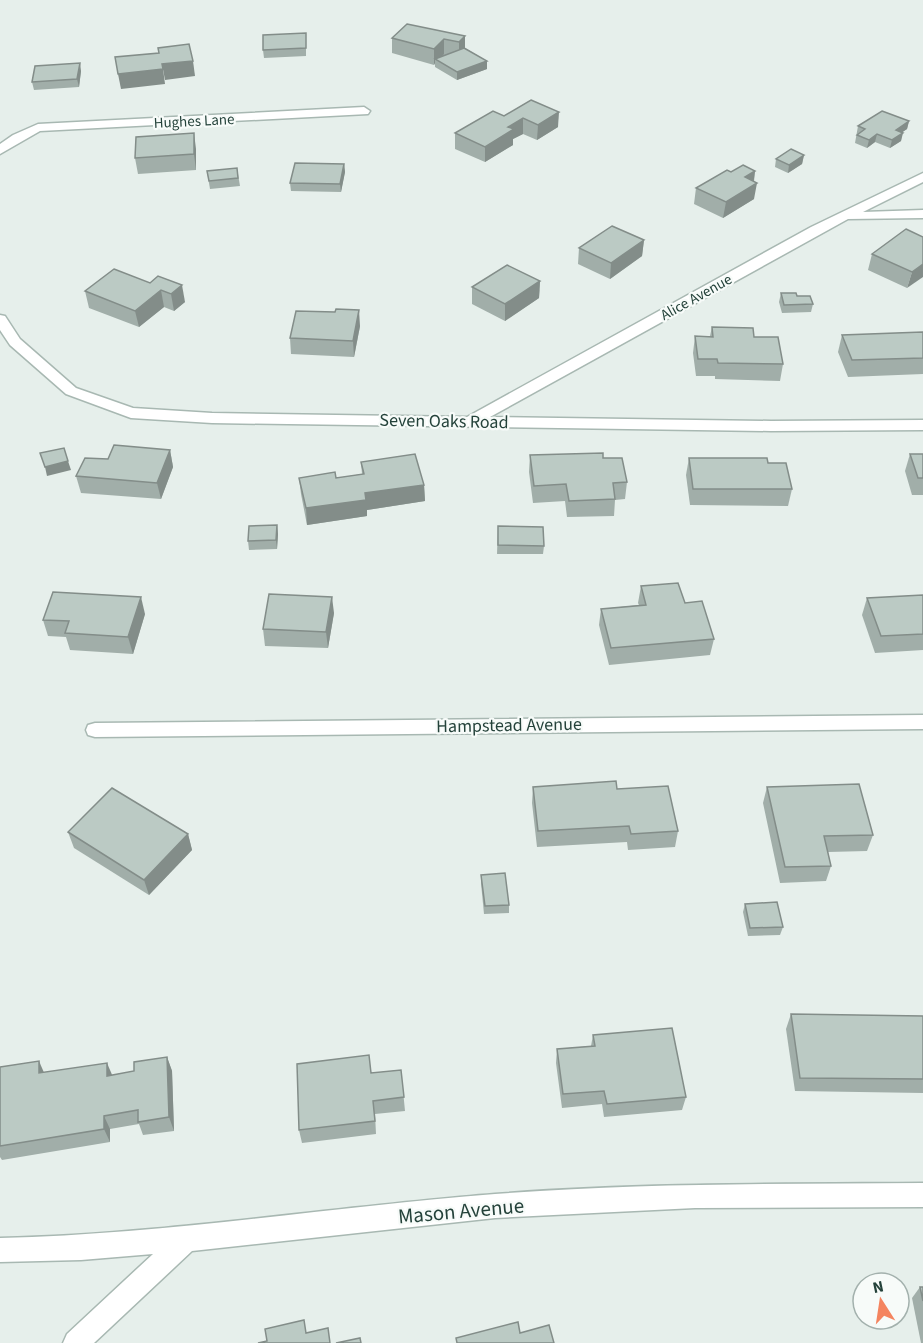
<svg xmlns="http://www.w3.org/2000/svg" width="923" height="1343" font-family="'Source Sans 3',sans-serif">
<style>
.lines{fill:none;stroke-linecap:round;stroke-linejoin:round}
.minor-casing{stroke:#a8b8b2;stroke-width:3}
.minor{fill:#fff;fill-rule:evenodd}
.wall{fill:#a1aea9}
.shaded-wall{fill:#838d89}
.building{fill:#bbcac4;stroke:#838d89;stroke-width:1.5}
.labels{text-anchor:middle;stroke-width:4.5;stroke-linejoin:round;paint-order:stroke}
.far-street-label{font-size:15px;fill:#24423a;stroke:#f7fbf9}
.street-label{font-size:18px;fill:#24423a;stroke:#f7fbf9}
.near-street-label{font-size:21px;fill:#24423a;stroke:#f7fbf9}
</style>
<rect width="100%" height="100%" fill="#e6efeb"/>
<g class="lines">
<defs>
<g id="minor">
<path d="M364,107l6,4 -2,3 -328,17 -40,23v-10l13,-9 25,-11z"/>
<path d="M923,173v9l-60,30 60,-2v8l-75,1 -358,198 281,4 152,-1v10l-152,1 -559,-8 -81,-5 -65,-24 -56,-49 -10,-15v-15l5,1 15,23 56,49 57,20 79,5 255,4 344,-190z"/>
<path d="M923,715v14l-828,8 -7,-2 -2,-5 2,-5 7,-2z"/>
<path d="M923,1183v24l-228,1 -200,10 -303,33 -98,92h-31l4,-9 86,-80 -72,6 -81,2v-24c166,-4 330,-31 495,-44 143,-11 285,-10 428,-11z"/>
</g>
</defs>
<use href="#minor" class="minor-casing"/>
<use href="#minor" class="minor"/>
</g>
<g class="wall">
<path d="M306,33v23l-42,2 -1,-8z"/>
<path d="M465,36v12l22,13v8l-30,11 -22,-13v-4l-1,2 -42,-12v-15z"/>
<path d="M81,71l-2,16 -45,3 -2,-8z"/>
<path d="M531,100l27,27 -21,13 -14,-6 -10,5v6l-28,17 -30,-13v-16l49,-17z"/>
<path d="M909,121l-2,8 -5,3 -1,9 -11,7 -15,-6 -8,6 -12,-5 3,-17z"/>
<path d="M196,149v21l-58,4 -3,-16z"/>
<path d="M804,155l-2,9 -14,9 -13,-6 1,-8z"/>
<path d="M344,164l1,8 -4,20 -50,-1 -1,-8z"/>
<path d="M237,168l3,18 -30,3 -3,-18z"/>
<path d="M755,171l-1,11v17l-31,19 -29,-14 2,-16 35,-16z"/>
<path d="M923,237l-16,51 -39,-18 4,-16z"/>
<path d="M644,240l-2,16 -32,23 -32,-15 1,-16z"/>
<path d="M540,281l-1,17 -34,23 -33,-17v-17z"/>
<path d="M150,283l35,19 -11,9 -10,-4 -25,20 -50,-19 -4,-17z"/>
<path d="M781,293l16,3 16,8 -2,8 -29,1 -3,-11z"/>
<path d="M360,326l-6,31 -63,-3 -1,-16z"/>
<path d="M712,327l42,10 29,27 -3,17 -65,-2v-3h-19l-3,-23 2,-17h15z"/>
<path d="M923,332v42l-75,3 -10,-25 4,-17z"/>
<path d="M170,450l3,17 -12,32 -80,-6 -5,-17 32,-17z"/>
<path d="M910,454h13v41h-11l-7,-24z"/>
<path d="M530,455l73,3 24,24 -2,17 -10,1 -1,16 -47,1 -2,-16 -32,2 -4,-31z"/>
<path d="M689,458l79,5 24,26 -4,17 -98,-1 -4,-30z"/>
<path d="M361,462l63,23 1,16 -58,9v6l-60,9 -6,-31 -2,-16h37l26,-4z"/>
<path d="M277,525l1,9 -1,15 -28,1 -1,-9z"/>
<path d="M498,526l46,20 -1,8h-46z"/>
<path d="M641,586l44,17 29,36 -4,16 -101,10 -10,-40 2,-16 38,-4 -1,-2z"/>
<path d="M923,595v55l-48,3 -13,-38 5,-17z"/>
<path d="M334,613l-6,35 -63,-2 -2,-17z"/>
<path d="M145,614l-12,40 -63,-4 -4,-13 -18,-1 -5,-16z"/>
<path d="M533,787l84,2 61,42 -3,16 -47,3 -1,-8 -90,5 -5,-44z"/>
<path d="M767,787l106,48 -6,16 -39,1 3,14 -5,15 -46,2 -17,-80z"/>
<path d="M68,832l120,2 4,16 -43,45 -75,-47z"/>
<path d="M481,875l28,30v8l-25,1 -3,-31z"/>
<path d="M745,904l38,23 -3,8 -32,1 -5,-24z"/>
<path d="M791,1014l132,2v77l-128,-2 -9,-62z"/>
<path d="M593,1035l93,62 -4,13 -78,7 -2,-13 -40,4 -6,-45 1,-14 34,-3z"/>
<path d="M167,1057l5,14 2,60 -31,4 -4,-11 -29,5v13l-108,18 -2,-3v-90l44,5 68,3 22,-4z"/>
<path d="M401,1070l4,41 -30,3 1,20 -74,9 -3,-13 72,-57z"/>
<path d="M920,1287h3v56h-2l-9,-45z"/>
</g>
<g class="shaded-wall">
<path d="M465,36v15l-6,6v-15z"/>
<path d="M444,39v15l-6,7 -3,-2v4l-1,2v-16z"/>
<path d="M193,61l2,15 -30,4 -3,-16z"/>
<path d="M487,61v8l-30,11v-8z"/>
<path d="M80,63l1,8 -2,16 -2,-8z"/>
<path d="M163,69l2,15 -44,5 -3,-15z"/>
<path d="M559,112l-1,15 -21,13 1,-15z"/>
<path d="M523,118v16l-10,5v6l-28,17v-15l23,-20z"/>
<path d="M909,121l-2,8 -13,9 2,-8z"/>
<path d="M194,133l2,16v21l-2,-16z"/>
<path d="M903,133l-2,8 -11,7 2,-8z"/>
<path d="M877,134l-2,8 -8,6 2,-8z"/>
<path d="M804,155l-2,9 -14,9 1,-8z"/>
<path d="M344,164l1,8 -4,20 -1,-8z"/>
<path d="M755,171l-2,15 4,-3 -3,16 -31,19 3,-16 19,-25z"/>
<path d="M644,240l-2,16 -32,23 1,-16z"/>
<path d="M923,264v13l-16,11 5,-16z"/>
<path d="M540,281l-1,17 -34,23v-17z"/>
<path d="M182,285l3,17 -11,9 -3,-17z"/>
<path d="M161,290l3,17 -25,20 -4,-16z"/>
<path d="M359,310l1,16 -6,31 -1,-16z"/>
<path d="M170,450l3,17 -12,32 -4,-16z"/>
<path d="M68,461l3,9 -24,6 -2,-9z"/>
<path d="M424,485l1,16 -58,9v6l-60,9 -1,-17 59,-15z"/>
<path d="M277,525l1,9 -1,15 -1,-9z"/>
<path d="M141,597l4,17 -12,40 -5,-17z"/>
<path d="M332,597l2,16 -6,35 -2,-16z"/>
<path d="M188,834l4,16 -43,45 -5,-15z"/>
<path d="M167,1057l5,14 2,60 -5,-14z"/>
<path d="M39,1061l6,14 -6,-2z"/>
<path d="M107,1063l6,14 -6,-1z"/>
<path d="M104,1116l6,13v13l-6,-13z"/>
</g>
<g class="building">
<path d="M407,24l58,12 -6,6 -15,-3 -10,10 -42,-11z"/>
<path d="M306,33v15l-43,2v-15z"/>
<path d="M189,44l4,17 -31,3 1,5 -45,5 -3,-17 44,-4 -1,-5z"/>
<path d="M464,48l23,13 -30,11 -22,-13z"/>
<path d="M80,63l-3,16 -45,3 3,-16z"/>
<path d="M531,100l28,12 -21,13 -15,-7 -15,9 6,2 -29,18 -30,-14 38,-22 11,5z"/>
<path d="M882,111l27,10 -13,9 7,3 -11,7 -15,-6 -8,6 -12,-5 8,-6 -7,-3z"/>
<path d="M194,133v21l-59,4 1,-21z"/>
<path d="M791,149l13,6 -15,10 -13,-6z"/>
<path d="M295,163l49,1 -4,20 -50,-1z"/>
<path d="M743,165l12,6 -10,6 12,6 -31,19 -30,-14 31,-18 4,2z"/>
<path d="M237,168l1,10 -29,3 -2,-10z"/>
<path d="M612,226l32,14 -33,23 -32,-15z"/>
<path d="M906,229l17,8v27l-11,8 -40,-18z"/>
<path d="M507,265l33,16 -35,23 -33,-17z"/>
<path d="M114,269l36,14 8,-7 24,9 -11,9 -10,-4 -26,21 -50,-20z"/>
<path d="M781,293h15l1,3h13l3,8 -29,1z"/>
<path d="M336,309l23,1 -6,31 -63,-3 6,-27 39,1z"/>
<path d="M712,327l41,1 1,9h24l5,27 -65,-1 -1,-4h-19l-3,-23 18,1z"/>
<path d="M923,332v26l-71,2 -10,-25z"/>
<path d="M114,445l56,5 -13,33 -81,-7 9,-18 23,1z"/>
<path d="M64,448l4,13 -23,6 -5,-14z"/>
<path d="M603,453v5h19l5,24 -14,1 2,16 -46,2 -3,-17 -32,2 -4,-31z"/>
<path d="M415,454l9,31 -59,8 1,7 -60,8 -7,-30 36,-6 1,6 28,-4 -3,-12z"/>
<path d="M910,454h13v24h-5z"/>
<path d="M689,458h78l1,5h18l6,26h-99z"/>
<path d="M277,525l-1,15 -28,1 1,-15z"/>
<path d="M498,526l45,1 1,19 -46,-1z"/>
<path d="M678,583l7,20 17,-2 12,38 -103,9 -10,-39 45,-4 -5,-19z"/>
<path d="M53,592l88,5 -13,40 -63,-4 4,-12 -26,-1z"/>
<path d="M269,594l63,3 -6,35 -63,-3z"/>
<path d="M923,595v39l-42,2 -14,-38z"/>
<path d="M616,781l1,8 51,-3 10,45 -47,3 -2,-8 -91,5 -5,-44z"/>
<path d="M859,784l14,51 -49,1 7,30 -46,1 -18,-80z"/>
<path d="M112,788l76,46 -44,46 -76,-48z"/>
<path d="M505,873l4,32 -24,1 -4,-31z"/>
<path d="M777,902l6,25 -33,1 -5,-24z"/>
<path d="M791,1014l132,2v63l-123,-1z"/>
<path d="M672,1028l14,69 -79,7 -3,-13 -41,3 -6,-45 38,-3 -2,-11z"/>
<path d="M369,1055l2,18 30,-3 3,27 -31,4 2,20 -76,9 -2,-66z"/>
<path d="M167,1057l2,60 -31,5v-12l-34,6v13l-104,17v-79l39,-6v12l68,-10v13l27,-5v-9z"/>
<path d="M920,1287h3v14z"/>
<path d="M304,1320l2,13 22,-5 2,15h-72l9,-2 -2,-12z"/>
<path d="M518,1322l2,11 29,-8 5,18h-97l-1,-5z"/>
<path d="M360,1338l1,5h-25z"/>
</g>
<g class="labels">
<g class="far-street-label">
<text transform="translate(194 121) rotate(-3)" y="5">Hughes Lane</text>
<text transform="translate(696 297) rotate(-29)" y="5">Alice Avenue</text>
</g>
<g class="street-label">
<text transform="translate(444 421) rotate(1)" y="6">Seven Oaks Road</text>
<text transform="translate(509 725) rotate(-1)" y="6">Hampstead Avenue</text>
</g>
<g class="near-street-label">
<text transform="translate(461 1211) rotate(-5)" y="7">Mason Avenue</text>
</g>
</g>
<g transform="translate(881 1301) rotate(348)"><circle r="28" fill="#f7fbf9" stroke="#a3b1ad" stroke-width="1.5"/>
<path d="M0-4.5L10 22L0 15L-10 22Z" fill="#f4845f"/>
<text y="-9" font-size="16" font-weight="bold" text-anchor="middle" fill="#24423a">N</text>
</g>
</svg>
